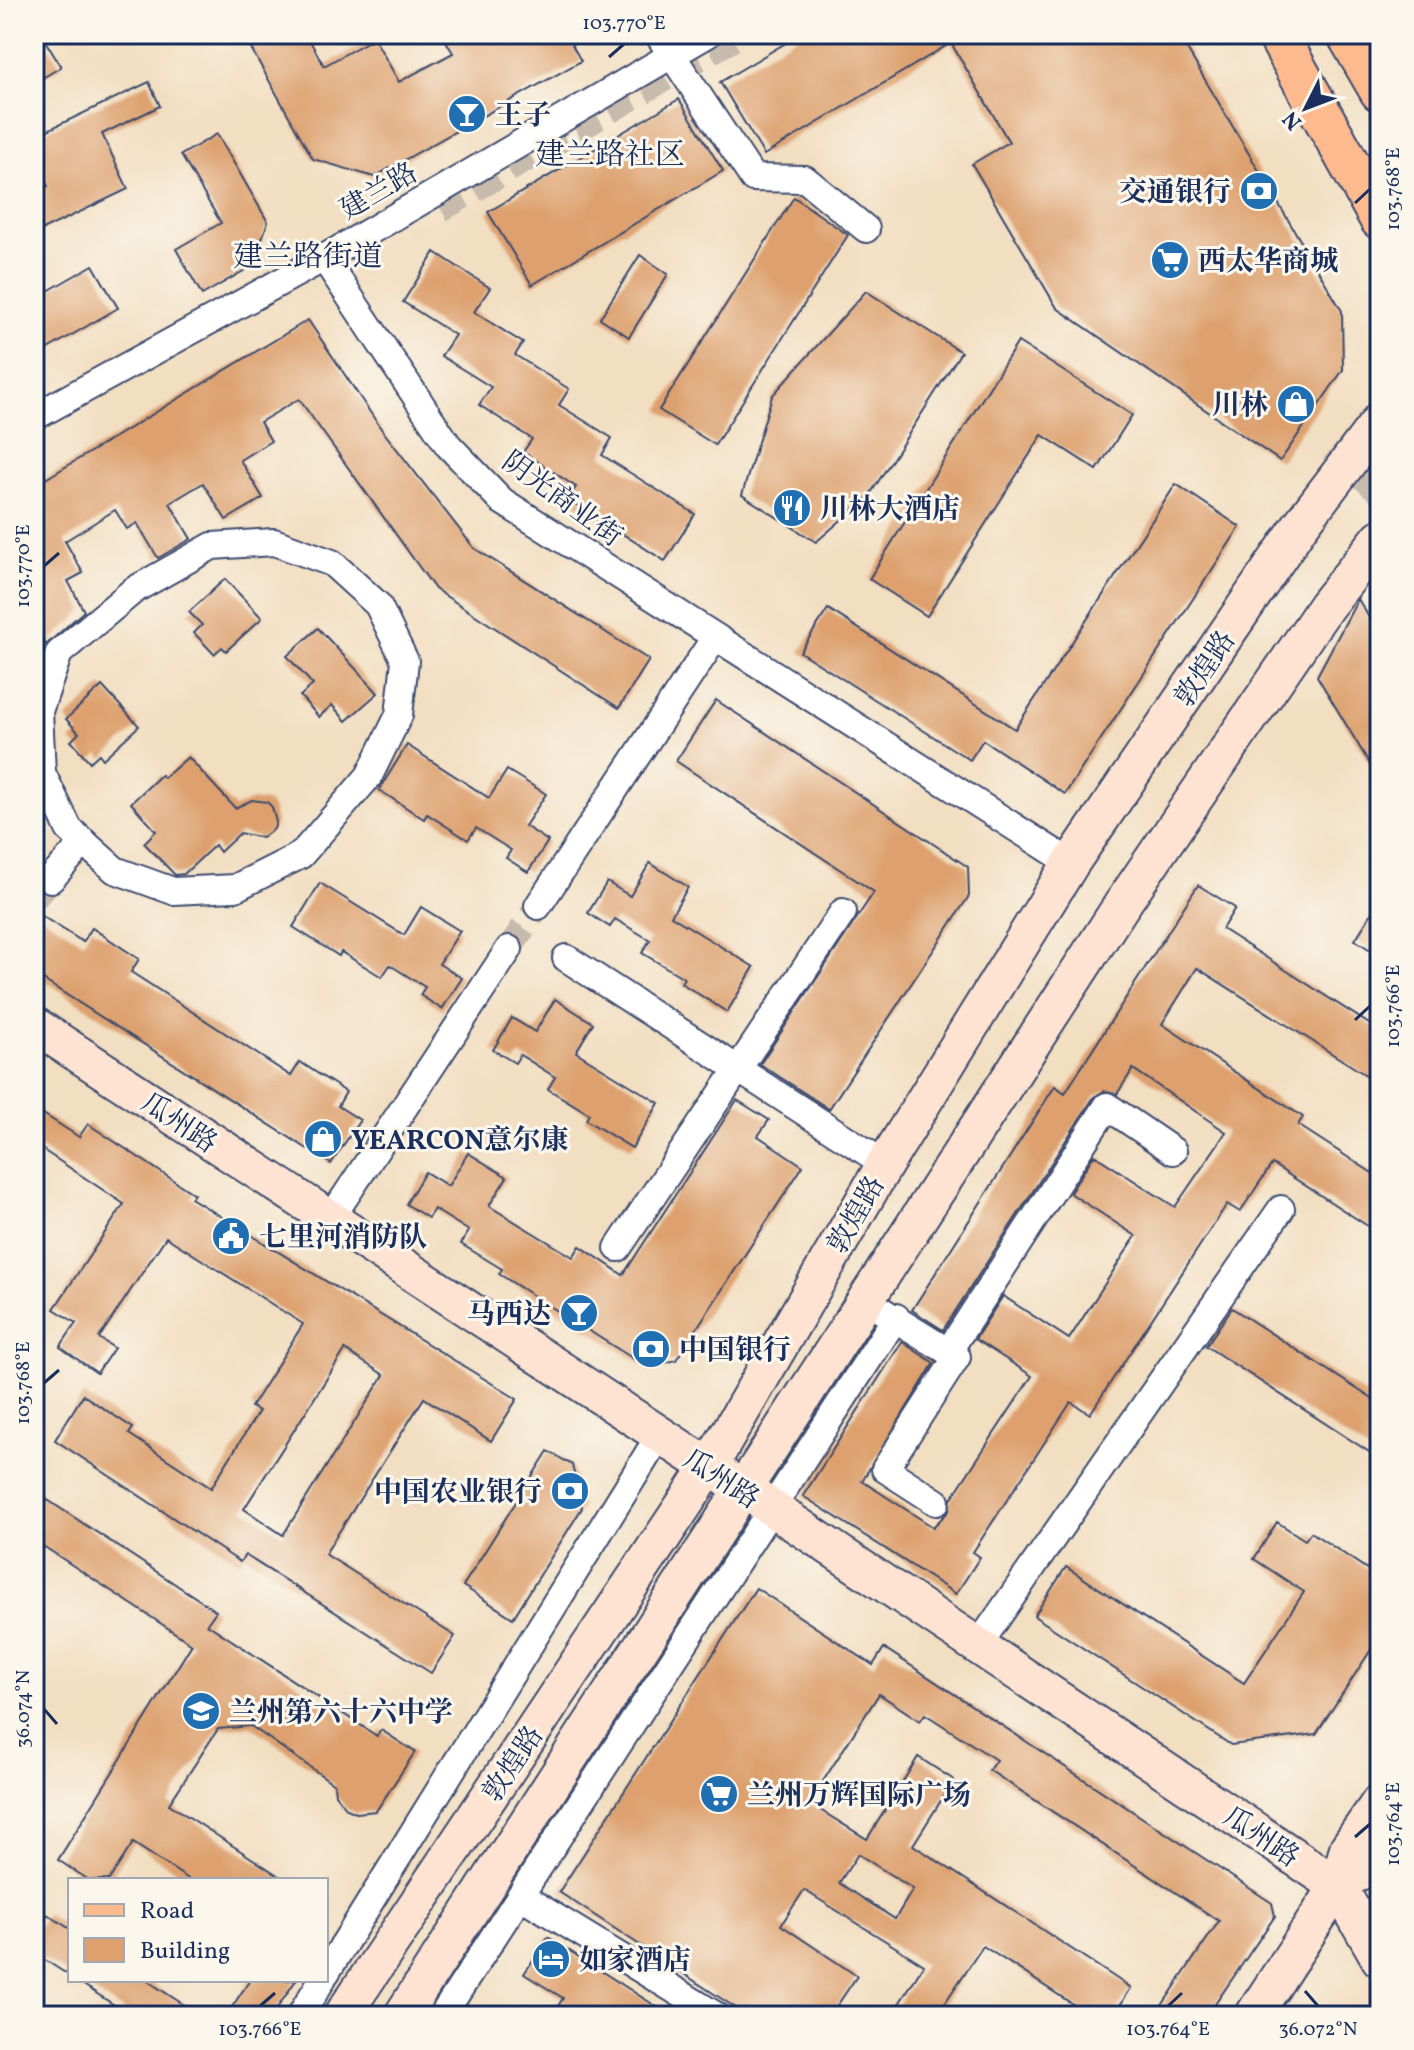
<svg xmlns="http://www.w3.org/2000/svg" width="1414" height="2050" font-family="Vollkorn,'Noto Serif SC',serif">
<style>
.building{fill:#dda06e;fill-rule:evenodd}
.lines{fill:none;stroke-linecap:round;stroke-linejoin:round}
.street-tunnel{stroke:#c7bbad;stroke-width:26;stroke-dasharray:26 13;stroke-linecap:butt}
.street-casing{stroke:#3b496d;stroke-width:30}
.secondary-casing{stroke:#3b496d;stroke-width:40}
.primary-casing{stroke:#3b496d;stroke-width:44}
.street{stroke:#fff;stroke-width:26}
.secondary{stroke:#fee3d2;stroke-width:36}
.primary{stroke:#fcba8e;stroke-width:40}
.ticks{fill:none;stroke:#1b2f5e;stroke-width:3}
.labels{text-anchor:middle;stroke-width:6;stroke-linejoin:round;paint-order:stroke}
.poi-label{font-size:28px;font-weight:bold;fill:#1b2f5e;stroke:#fbf7ec;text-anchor:start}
.street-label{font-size:28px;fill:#1b2f5e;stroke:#fbf7ec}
.neighbourhood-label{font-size:30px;fill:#1b2f5e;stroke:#fbf7ec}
.neatline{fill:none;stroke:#1b2f5e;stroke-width:3}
.ticks-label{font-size:20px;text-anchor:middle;fill:#1b2f5e}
</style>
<rect width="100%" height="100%" fill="#fbf7ec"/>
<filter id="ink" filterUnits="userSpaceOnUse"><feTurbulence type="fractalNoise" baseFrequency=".0125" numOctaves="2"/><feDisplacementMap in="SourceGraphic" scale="16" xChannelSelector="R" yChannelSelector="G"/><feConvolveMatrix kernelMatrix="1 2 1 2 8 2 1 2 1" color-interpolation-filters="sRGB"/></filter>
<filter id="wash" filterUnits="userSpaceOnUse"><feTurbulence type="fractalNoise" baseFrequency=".006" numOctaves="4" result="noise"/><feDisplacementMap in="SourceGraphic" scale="32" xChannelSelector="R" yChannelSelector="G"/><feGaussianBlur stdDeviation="1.8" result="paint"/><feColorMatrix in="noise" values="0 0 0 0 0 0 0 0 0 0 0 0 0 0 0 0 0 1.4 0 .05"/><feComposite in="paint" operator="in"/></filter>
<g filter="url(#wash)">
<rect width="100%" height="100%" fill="#f2dec1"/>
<g id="blocks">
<g class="building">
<path d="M34,34h7l20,33 -27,16z"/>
<path d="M243,34h63l18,32 50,-28 25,44 54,-29 -11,-19h124l15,27 -207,116 -61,-18z"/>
<path d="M801,34h377l164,277 1,59 -63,91 -223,-153 -85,-144 37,-22 -58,-99 -187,112 -44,-73z"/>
<path d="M149,82l11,24 -58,28 26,55 -94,45v-41l14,-7 -14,-27v-48l12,20z"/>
<path d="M679,99l44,72 -191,114 -44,-73z"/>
<path d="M217,134l51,88 -16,44 -50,29 -26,-46 45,-26 -40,-68z"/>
<path d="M794,197l54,38 -133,210 -56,-35z"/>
<path d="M435,252l55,36 -16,24 49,31 -8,12 54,34 -10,16 53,33 -10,17 93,59 -30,47 -97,-62 8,-12 -53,-35 9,-13 -53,-34 12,-18 -50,-31 14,-21 -52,-33z"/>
<path d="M640,255l28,19 -39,63 -29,-19z"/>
<path d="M93,265l25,43 -84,49v-58z"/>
<path d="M866,291l95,61 -92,144 -53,46 -74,-47 30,-99z"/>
<path d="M308,320l74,110 92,118 175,112 -30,48 -184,-119 -136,-190 -39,23 11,19 -31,19 23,38 -37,22 -23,-37 -33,20 21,36 -33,19 -21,-35 -10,6 -12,-19 -50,31 18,32 -15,8 16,30 -38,34 -12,-22v-137z"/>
<path d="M1018,342l114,73 -35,55 -55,-35 -115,181 -58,-37z"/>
<path d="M1176,484l64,43 -175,267 -82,-54 -13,20 -170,-108 28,-43 187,120z"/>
<path d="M225,579l37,39 -36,33 -4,-4 -8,7 -20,-21 8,-8 -13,-13z"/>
<path d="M1358,599l22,37v145l-63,-105z"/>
<path d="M318,628l60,65 -32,28 -14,-16 -13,12 -19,-21 13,-11 -26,-29z"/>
<path d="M102,686l37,40 -36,33 -4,-5 -9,8 -19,-21 8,-8 -13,-14z"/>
<path d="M716,700l252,167 1,29 -140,213 -69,-45 114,-172 -198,-131z"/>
<path d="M407,745l82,53 18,-28 39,24 -21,32 23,15 -20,31 -22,-14 5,-8 -35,-22 -8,12 -41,-26 -3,5 -45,-29z"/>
<path d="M188,757l47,51 17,-8 15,2 5,5 4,15 -2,7 -12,9 -22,-5 -20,19 -5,-7 -31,29 -9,1 -31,-32 12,-12 -25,-28 30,-28 3,3z"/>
<path d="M650,863l38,24 -17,29 83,51 -27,45 -46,-29 3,-5 -42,-25 8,-13 -35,-21 -5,8 -22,-14 19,-31 23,14z"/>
<path d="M320,883l84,52 17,-28 39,24 -21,33 23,14 -20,31 -22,-14 5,-8 -35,-22 -8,12 -41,-25 -2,4 -46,-29z"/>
<path d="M1198,885l37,23 -13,21 158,102v53l-183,-116 -35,56 141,93 -5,8 82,53v56l-108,-70 -32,48 -13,-8 -137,210 -19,-12 -98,150 7,5 -24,37 -153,-98 99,-154 32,21 -72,118 71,46 16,-16 2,-12 81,-123 -57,-37 28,-43 66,43 67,-103 -66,-43 24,-38 81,52 51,-75 -93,-63 -16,25 -13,-3 -10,6 -151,233 -31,-20 143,-224 10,7z"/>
<path d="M1380,900v56l-25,-16z"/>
<path d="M34,911l49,31 9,-14 47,31 -8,13 160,104 9,-14 46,30 -8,14 22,14 -29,44 -297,-190z"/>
<path d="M555,999l38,24 -17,29 83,51 -27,45 -46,-28 3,-6 -41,-25 7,-12 -35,-22 -5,8 -22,-13 19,-32 23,14z"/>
<path d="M737,1100l32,20 -11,16 45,30 -127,194 -28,8 -149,-94 3,-5 -41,-25 8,-13 -35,-22 -6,9 -22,-14 19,-32 23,14 20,-33 39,24 -18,29 84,51 7,-11 43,29z"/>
<path d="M34,1108l45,29 9,-13 106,70 -3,4 326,201 -26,42 -67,-43 -99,156 130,82 -24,37 -186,-118 -5,7 -185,-122 28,-45 50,33 -4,6 82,54 48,-77 -8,-4 52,-83 -137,-87 -67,101 15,10 -17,25 -37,-26 16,-24 -22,-14 70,-105 -90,-60zM345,1350l39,25 -101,160 -39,-26z"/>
<path d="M1232,1308l148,96v55l-174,-113z"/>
<path d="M548,1451l24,14 10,43 -69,110 -50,-32z"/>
<path d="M34,1491l182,120 -9,13 170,112 4,-6 34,22 -39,59 -20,2 -9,-4 -12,-15 -1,-10 -83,-58 -33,3 -49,75 116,76h-95l-57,-37 -24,37h-20l-31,-20 134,-216 -158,-104z"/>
<path d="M1277,1522l28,18 6,-8 56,37 13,-20v87l-64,98 -85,11 -197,-129 32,-49 178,116 60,-91 -50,-33z"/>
<path d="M756,1588l117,77 11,-17 388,255 3,13 -68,100h-52l64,-95 -230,-151 7,-10 -71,-46 -5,7 -41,-27 -70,109 58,36 51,-82 36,23 -41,65 218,143 -18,28h-22l-108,-70 -47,70h-45l33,-51 -120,-75 -23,35 76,51 -27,40h-82l-189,-124zM858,1854l55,35 -18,30 -56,-36z"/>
<path d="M47,1914l23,15v47l-36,-23v-18z"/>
<path d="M548,1937l123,79h-119l11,-18 -39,-24z"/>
<path d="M76,1980h70l55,36h-70z"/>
<path d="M250,1980h46l-24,36h-46z"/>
</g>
</g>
</g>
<g filter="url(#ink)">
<use href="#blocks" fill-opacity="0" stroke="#3b496d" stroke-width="2"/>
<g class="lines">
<g class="street-tunnel">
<path d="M441,209l300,-175"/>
<path d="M1332,449l48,43"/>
<path d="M34,898l17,-19"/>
<path d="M509,949l29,-43"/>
</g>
<defs>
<g id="street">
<path d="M658,34l95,144 52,1 61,50"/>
<path d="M324,258l124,187 54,56 569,362"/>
<path d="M34,417l290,-159 384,-224"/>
<path d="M274,542l58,21 46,42 27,56 -6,54 -30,61 -68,79 -66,33 -62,3 -58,-21 -46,-41 -27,-56 -3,-62 20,-58 75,-63 78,-44z"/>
<path d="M51,879l33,-37"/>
<path d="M538,906l176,-267"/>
<path d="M566,958l319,206"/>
<path d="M329,1221l180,-272"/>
<path d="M618,1248l225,-336"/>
<path d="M881,1310l76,47 -72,112 51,33"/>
<path d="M948,1352l159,-246 66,45"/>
<path d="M977,1647l304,-438"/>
<path d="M521,1896l196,120"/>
<path d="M326,1973l333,-537"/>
<path d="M300,2016l22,-36"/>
<path d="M442,2016l454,-699"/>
</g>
<g id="secondary">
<path d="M34,1025l709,464 595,397 42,73"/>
<path d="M1338,1886l31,-21 11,-15"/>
<path d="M342,2016l366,-547 177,-305 186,-301 228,-336 81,-107"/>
<path d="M402,2016l719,-1110 205,-300 54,-68"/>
<path d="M1253,2016l85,-130 10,-38 32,-46"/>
</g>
<g id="primary">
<path d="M1277,34l103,185"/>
<path d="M1347,34l33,57"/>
</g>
</defs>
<use href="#street" class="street-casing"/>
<use href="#secondary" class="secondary-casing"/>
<use href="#primary" class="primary-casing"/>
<use href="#street" class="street"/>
<use href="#secondary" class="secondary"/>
<use href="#primary" class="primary"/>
</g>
</g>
<path class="ticks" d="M609,57l15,-13M1355,203l15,-14M44,566l15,-13M1355,1020l15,-14M44,1383l15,-13M44,1709l13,15M1355,1837l15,-13M1305,1991l13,15M260,2006l15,-13M1168,2006l14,-13"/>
<defs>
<symbol id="bar-disc" viewBox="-11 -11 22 22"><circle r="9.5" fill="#1f6fb2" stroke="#fbf7ec"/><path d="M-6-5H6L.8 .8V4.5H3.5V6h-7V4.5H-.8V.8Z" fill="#fff"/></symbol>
<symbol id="bank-disc" viewBox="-11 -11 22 22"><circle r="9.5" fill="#1f6fb2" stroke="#fbf7ec"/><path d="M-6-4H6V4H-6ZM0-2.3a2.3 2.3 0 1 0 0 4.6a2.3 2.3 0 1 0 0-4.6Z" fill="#fff"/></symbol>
<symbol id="supermarket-disc" viewBox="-11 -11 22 22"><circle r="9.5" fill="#1f6fb2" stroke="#fbf7ec"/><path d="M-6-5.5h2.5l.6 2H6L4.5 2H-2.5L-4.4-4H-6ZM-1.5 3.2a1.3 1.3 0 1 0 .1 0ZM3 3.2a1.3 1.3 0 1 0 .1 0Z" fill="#fff"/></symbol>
<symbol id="shop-disc" viewBox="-11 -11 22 22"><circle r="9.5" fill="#1f6fb2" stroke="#fbf7ec"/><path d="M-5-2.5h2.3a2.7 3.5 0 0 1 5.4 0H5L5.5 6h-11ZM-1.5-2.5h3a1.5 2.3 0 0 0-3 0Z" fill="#fff"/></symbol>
<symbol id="restaurant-disc" viewBox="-11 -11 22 22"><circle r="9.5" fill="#1f6fb2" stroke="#fbf7ec"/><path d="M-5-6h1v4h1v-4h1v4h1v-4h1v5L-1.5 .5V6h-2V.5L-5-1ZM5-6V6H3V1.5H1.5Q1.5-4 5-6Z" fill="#fff"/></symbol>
<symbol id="civic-disc" viewBox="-11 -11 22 22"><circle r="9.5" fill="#1f6fb2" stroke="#fbf7ec"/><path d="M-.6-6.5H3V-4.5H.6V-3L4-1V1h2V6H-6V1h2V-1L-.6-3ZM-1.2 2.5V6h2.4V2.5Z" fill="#fff"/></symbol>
<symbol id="school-disc" viewBox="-11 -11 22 22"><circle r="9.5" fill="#1f6fb2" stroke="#fbf7ec"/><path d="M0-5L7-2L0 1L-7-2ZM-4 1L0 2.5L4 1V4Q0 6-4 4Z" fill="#fff"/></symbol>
<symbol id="hotel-disc" viewBox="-11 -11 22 22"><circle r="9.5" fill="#1f6fb2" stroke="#fbf7ec"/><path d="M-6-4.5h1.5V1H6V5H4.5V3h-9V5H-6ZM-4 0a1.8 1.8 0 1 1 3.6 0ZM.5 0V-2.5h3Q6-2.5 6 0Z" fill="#fff"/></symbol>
</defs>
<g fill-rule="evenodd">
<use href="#bar-disc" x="445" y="92" width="44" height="44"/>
<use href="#bank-disc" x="1237" y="169" width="44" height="44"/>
<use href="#supermarket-disc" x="1148" y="238" width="44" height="44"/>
<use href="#shop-disc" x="1274" y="382" width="44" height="44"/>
<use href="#restaurant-disc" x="770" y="486" width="44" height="44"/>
<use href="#shop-disc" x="301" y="1117" width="44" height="44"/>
<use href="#civic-disc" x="209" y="1214" width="44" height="44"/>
<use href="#bar-disc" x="557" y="1291" width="44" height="44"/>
<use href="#bank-disc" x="629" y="1327" width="44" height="44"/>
<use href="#bank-disc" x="548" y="1469" width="44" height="44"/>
<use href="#school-disc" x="179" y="1689" width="44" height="44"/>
<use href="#supermarket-disc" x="697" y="1772" width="44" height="44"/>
<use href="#hotel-disc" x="529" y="1937" width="44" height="44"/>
</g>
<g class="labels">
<g class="poi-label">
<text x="495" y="124">王子</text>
<text x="1231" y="201" text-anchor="end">交通银行</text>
<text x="1198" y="270">西太华商城</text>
<text x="1268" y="414" text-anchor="end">川林</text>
<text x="820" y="518">川林大酒店</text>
<text x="351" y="1149">YEARCON意尔康</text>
<text x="259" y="1246">七里河消防队</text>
<text x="551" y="1323" text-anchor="end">马西达</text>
<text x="679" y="1359">中国银行</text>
<text x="542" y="1501" text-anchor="end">中国农业银行</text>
<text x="229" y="1721">兰州第六十六中学</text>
<text x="747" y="1804">兰州万辉国际广场</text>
<text x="579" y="1969">如家酒店</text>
</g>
<g class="street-label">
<text transform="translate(378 190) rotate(-30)" y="10">建兰路</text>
<text transform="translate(563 498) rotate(36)" y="10">阴光商业街</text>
<text transform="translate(1204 668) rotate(-56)" y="10">敦煌路</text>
<text transform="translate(180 1122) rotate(34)" y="10">瓜州路</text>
<text transform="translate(855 1214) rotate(-60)" y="10">敦煌路</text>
<text transform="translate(722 1478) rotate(33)" y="10">瓜州路</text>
<text transform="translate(512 1763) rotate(-56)" y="10">敦煌路</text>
<text transform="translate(1262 1836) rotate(34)" y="10">瓜州路</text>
</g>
<g class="neighbourhood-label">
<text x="610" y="164">建兰路社区</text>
<text x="308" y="266">建兰路街道</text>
</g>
</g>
<rect width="1414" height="2050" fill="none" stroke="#fbf7ec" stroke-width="88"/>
<rect x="68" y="1878" width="260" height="104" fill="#fbf7ec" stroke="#a1a7b3" stroke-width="2"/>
<rect x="84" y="1904" width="40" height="12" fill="#fcba8e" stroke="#a1a7b3" stroke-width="2"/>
<text x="140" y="1918" font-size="24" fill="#1b2f5e">Road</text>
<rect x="84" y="1938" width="40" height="24" fill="#dda06e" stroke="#a1a7b3" stroke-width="2"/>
<text x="140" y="1958" font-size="24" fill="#1b2f5e">Building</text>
<g transform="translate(1306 108) rotate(228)" stroke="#fbf7ec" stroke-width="6" paint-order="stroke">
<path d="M0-6L14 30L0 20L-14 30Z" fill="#1b2f5e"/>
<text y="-12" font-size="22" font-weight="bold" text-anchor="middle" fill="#1b2f5e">N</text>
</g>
<rect x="44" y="44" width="1326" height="1962" class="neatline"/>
<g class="ticks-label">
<text x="624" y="29">103.770°E</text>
<text transform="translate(1392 189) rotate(-90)" y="7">103.768°E</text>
<text transform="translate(22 566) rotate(-90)" y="7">103.770°E</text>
<text transform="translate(1392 1006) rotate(-90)" y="7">103.766°E</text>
<text transform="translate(22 1383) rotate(-90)" y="7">103.768°E</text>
<text transform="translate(22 1709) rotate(-90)" y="7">36.074°N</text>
<text transform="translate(1392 1824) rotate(-90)" y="7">103.764°E</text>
<text x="260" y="2035">103.766°E</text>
<text x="1168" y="2035">103.764°E</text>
<text x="1318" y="2035">36.072°N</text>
</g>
</svg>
